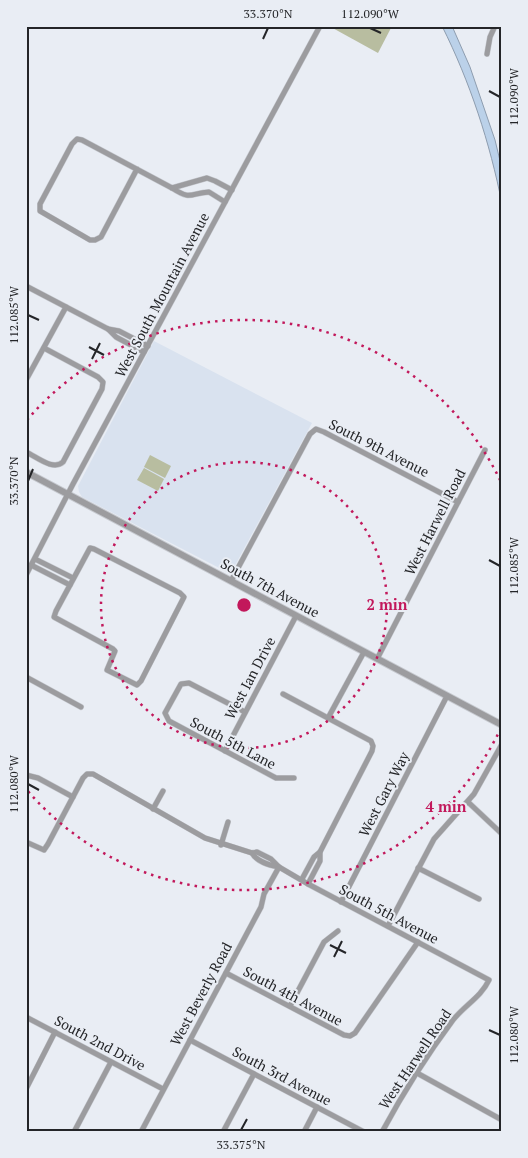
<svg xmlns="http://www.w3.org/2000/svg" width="528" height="1158" font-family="'PT Serif',serif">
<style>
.built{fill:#d9e2ef}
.green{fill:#b8bda0}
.water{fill:#bbd1e9;stroke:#8e9daf}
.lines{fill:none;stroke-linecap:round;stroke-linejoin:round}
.minor-casing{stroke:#c6c9cf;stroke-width:6}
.tertiary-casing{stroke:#c6c9cf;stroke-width:8}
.minor{stroke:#9c9c9f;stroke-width:5}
.tertiary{stroke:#9c9c9f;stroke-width:6}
.ticks{fill:none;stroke:#242528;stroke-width:2}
.ring{fill:none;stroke:#c2185b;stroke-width:2.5;stroke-dasharray:2.5 5}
.labels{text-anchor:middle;stroke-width:4;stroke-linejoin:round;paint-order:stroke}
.street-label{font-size:14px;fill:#242528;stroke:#e9edf4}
.centre{fill:#c2185b;stroke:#e9edf4;stroke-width:2.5}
.ring-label{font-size:15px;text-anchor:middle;font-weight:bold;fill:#c2185b;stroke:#e9edf4;stroke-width:4;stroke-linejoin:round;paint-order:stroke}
.neatline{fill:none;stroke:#242528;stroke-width:2}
.ticks-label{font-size:12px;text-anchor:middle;fill:#242528}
</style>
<rect width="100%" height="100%" fill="#e9edf4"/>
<path class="built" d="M154,341l158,82 -80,148 -3,2 -147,-76 -3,-5 -1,-6z"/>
<g class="green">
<path d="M329,26h63l-14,27z"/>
<path d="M150,455l21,11 -6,12 -21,-11z"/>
<path d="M144,468l20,11 -6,12 -21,-11z"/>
</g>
<path class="water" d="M442,26h10l18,41 25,73 7,29v35c-12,-61 -32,-122 -60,-178z"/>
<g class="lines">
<defs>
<g id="minor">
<path d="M487,54l3,-17 5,-11"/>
<path d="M137,169l-36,68 -6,3h-5l-50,-29v-7l32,-60 5,-5 5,1 90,48c20,13 18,5 37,4l16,10"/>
<path d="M172,188l35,-10 8,3 17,9"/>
<path d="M26,286l82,43 11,2 29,15"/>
<path d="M108,329l8,8 28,15"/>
<path d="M26,380l40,-73"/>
<path d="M26,452c11,5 27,19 37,10l39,-73 1,-7 -5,-5 -54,-29"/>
<path d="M90,548l4,1 86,44 4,4 -43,84 -4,4 -30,-15 8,-19 -2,-2 -59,-32 2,-6z"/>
<path d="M35,559l38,19"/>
<path d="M31,565l39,20"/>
<path d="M26,575l47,-91 247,-458"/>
<path d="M231,581l79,-147 6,-5 8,3 134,70"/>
<path d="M377,659l108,-209"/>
<path d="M26,677l55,30"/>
<path d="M283,694l88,47 2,5 -1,5 -52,101 -6,5 -12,22"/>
<path d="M245,712l-56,-29 -8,1 -16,29 4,8 107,57h18"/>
<path d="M328,718l36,-66"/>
<path d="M225,751l71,-135"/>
<path d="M26,775l12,3 35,19"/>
<path d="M468,802l34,32"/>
<path d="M153,809l10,-18"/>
<path d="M26,842l18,8 4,-6 35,-66 4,-4h6l112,64 47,15 5,-1 14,7 8,8 29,17 181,96c-8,17 -24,25 -36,40 -26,35 -50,73 -71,112"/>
<path d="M221,845l7,-23"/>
<path d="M252,853c5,9 17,12 27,14"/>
<path d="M418,868l61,31"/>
<path d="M308,884l12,-23v-9"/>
<path d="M341,902l106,-206"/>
<path d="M388,926l46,-87 40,-45 28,-50"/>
<path d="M226,973l118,62 6,1 5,-3 63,-91"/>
<path d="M290,1006l34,-64 14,-11"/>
<path d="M26,1017l137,72"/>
<path d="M190,1040l174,92"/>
<path d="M417,1073l85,47"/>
<path d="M26,1089l29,-57"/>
<path d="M74,1132l37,-70"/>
<path d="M141,1132l120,-225 3,-13 15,-27"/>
<path d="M223,1132l31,-58"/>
<path d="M304,1132l13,-25"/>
</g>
<path id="tertiary" d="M26,472l476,253"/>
</defs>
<use href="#minor" class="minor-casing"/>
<use href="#tertiary" class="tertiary-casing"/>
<use href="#minor" class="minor"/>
<use href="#tertiary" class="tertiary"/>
</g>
<path class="ticks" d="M370,28l11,5M263,39l5,-11M489,91l11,6M28,315l11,5M89,347l15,8M92,359l8,-16M28,481l5,-12M489,560l11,6M28,784l11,6M330,945l16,8M334,957l8,-16M489,1030l11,5M241,1130l6,-11"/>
<g class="ring">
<circle cx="244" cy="605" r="143"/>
<path d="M501 728A285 285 0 0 1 27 790M27 420A285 285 0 0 1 501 482"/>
</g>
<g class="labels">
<g class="street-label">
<text transform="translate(162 295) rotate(-62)" y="5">West South Mountain Avenue</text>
<text transform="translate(379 448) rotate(27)" y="5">South 9th Avenue</text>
<text transform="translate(435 522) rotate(-63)" y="5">West Harwell Road</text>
<text transform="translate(270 588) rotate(28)" y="5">South 7th Avenue</text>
<text transform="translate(250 678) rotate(-62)" y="5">West Ian Drive</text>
<text transform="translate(233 743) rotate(28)" y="5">South 5th Lane</text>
<text transform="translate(384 794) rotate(-63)" y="5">West Gary Way</text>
<text transform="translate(389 914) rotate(28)" y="5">South 5th Avenue</text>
<text transform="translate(201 994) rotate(-62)" y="5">West Beverly Road</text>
<text transform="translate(293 996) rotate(28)" y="5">South 4th Avenue</text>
<text transform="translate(100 1043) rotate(28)" y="5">South 2nd Drive</text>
<text transform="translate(415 1059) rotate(-56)" y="5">West Harwell Road</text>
<text transform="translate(282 1076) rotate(28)" y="5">South 3rd Avenue</text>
</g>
</g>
<circle cx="244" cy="605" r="8" class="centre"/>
<g class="ring-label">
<text x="387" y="610">2 min</text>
<text x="446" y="812">4 min</text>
</g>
<rect width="528" height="1158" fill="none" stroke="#e9edf4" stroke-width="55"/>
<rect x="28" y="28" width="472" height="1102" class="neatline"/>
<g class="ticks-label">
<text x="268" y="18">33.370°N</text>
<text x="370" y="18">112.090°W</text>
<text transform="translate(514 97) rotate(-90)" y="4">112.090°W</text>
<text transform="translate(14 315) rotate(-90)" y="4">112.085°W</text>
<text transform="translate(14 481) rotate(-90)" y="4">33.370°N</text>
<text transform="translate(514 566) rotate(-90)" y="4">112.085°W</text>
<text transform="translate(14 784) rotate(-90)" y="4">112.080°W</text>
<text transform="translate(514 1035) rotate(-90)" y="4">112.080°W</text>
<text x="241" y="1149">33.375°N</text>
</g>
</svg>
